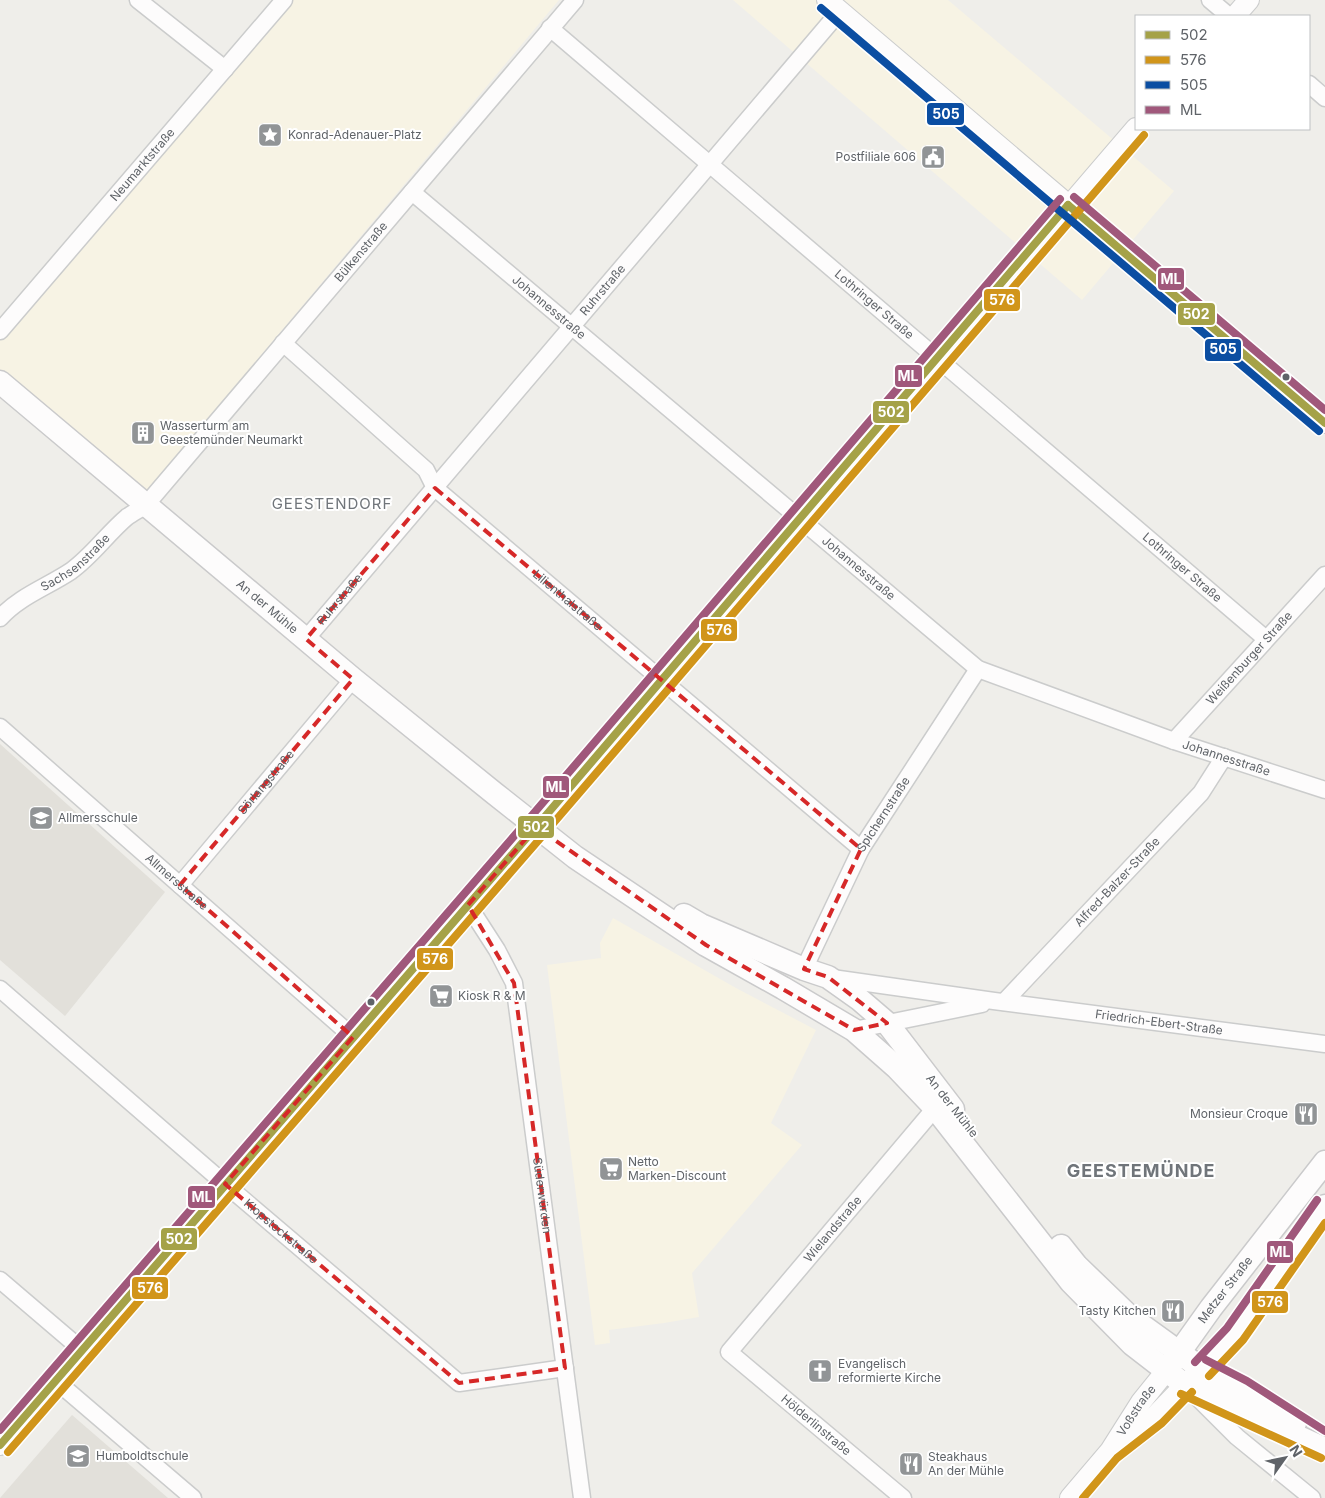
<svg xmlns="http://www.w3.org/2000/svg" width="1325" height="1498" font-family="Inter,sans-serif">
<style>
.commercial{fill:#f7f3e4}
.education{fill:#e2e0da}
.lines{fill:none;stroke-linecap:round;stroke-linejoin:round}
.minor-casing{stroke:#cbcccc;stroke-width:19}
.tertiary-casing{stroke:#cbcccc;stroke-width:22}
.secondary-casing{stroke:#cacacb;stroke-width:25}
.minor{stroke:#fdfcfc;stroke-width:16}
.tertiary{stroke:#fdfcfc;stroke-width:20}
.secondary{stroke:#fdfcfc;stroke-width:22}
.bus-1-casing{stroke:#fff;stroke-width:11}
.bus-2-casing{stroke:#fff;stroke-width:11}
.bus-3-casing{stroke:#fff;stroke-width:11}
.bus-4-casing{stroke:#fff;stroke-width:11}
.bus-1{stroke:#a5a248;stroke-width:8}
.bus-2{stroke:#d1951a;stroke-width:8}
.bus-3{stroke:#0b4ea2;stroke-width:8}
.bus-4{stroke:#a0587b;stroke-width:8}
.marked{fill:none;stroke:#d62828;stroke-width:4;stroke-dasharray:10 6;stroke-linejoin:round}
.bus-dot{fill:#5f6368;stroke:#fff;stroke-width:2}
.labels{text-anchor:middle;stroke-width:4;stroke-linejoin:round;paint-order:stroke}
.poi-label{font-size:12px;fill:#5f6368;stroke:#fff;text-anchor:start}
.street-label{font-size:12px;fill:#5f6368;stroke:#fff}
.quarter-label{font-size:15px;letter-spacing:1px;fill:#70757a;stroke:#fff}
.district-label{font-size:18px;font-weight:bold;letter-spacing:1px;fill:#70757a;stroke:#fff}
.line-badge{stroke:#fff;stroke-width:2}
.badge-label{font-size:14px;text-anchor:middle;font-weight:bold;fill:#fff}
</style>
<rect width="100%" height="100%" fill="#efeeea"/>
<g class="commercial">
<path d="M292,0h267l-417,497 -142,-121v-36z"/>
<path d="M733,0h215l226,191 -92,109z"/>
<path d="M613,918l123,70 80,42 -45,93 31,22 -110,128 7,44 -35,6 -55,7 1,13 -15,2 -48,-380 54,-7 -1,-15z"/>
</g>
<g class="education">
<path d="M0,744l165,148 -100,124 -65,-56z"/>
<path d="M72,1415l96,83h-168z"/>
</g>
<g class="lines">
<defs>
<g id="minor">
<path d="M138,0l87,69"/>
<path d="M1210,0l19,16"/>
<path id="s1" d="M550,28l716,611"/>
<path d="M1309,84l16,14"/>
<path id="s2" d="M412,192l566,477 196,72 151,49"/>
<path id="s3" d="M0,331l284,-331"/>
<path id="s4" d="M283,343l143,127 9,18 426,361"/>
<path id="s5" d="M0,618c20,-22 47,-31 71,-47 21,-15 36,-37 56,-54 6,-4 13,-8 19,-12l429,-505"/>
<path id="s6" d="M306,639l534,-628"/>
<path id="s7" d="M0,727l353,310"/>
<path id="s8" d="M1174,741l151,-166"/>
<path id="s9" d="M180,885l173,-206"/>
<path id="s10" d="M468,905l29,45 17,33 68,515"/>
<path id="s11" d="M804,969l57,-120 117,-180"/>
<path id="s12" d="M832,978l162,23 331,43"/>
<path id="s13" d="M0,989l225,195 234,199 106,-15"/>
<path id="s14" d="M1004,1002l197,-209 23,-36"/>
<path d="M854,1030l128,-26"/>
<path d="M0,1280l82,70"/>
<path d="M55,1380l138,118"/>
<path d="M1190,1390l47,47 75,61"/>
<path id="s15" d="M903,1498l-174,-146 212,-251"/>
</g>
<g id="tertiary">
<path d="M827,0l498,423"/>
<path d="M1235,16l14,-16"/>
<path d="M1121,1442l35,-27 29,-30"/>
<path d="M0,1445l536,-618 600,-699"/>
<path id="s16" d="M1070,1498l40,-47 31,-49 25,-31"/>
</g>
<g id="secondary">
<path id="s17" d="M0,382l353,297 141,114 81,64 131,88 77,43 71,42 42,37 39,41 136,174 61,62 53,41 140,64"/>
<path d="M684,915l17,10 103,44 24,8 31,22 28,24 66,86"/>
<path d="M1061,1246l16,20 53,51 72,52 40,20 53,34"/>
<path id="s18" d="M1171,1364l40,-56 114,-146"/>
<path d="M1193,1378l42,-44 90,-128"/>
</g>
</defs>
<use href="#minor" class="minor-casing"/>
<use href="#tertiary" class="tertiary-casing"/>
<use href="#secondary" class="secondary-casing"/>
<use href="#minor" class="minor"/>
<use href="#tertiary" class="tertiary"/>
<use href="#secondary" class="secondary"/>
<defs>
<g id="bus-1">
<path d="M1068,205l257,218"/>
<path d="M0,1445l536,-618 532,-622"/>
</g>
<g id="bus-2">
<path d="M1209,1376l34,-36 82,-117"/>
<path d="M1181,1394l140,64"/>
<path d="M8,1452l536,-618 600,-699"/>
<path d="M1083,1498l34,-40 45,-35 30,-31"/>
</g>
<path id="bus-3" d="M821,8l498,423"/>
<g id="bus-4">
<path d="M1074,197l251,213"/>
<path d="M1206,1360l41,21 78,50"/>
<path d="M1195,1362l32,-34 90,-128"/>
<path d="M0,1430l528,-610 532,-621"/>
</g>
</defs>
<use href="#bus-1" class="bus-1-casing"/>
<use href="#bus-2" class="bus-2-casing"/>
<use href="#bus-3" class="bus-3-casing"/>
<use href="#bus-4" class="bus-4-casing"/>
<use href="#bus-1" class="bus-1"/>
<use href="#bus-2" class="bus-2"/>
<use href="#bus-3" class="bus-3"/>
<use href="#bus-4" class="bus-4"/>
</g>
<path class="marked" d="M435,488l426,361 -57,120 24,8 59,46 -33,7 -148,-85 -170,-118 -68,78 46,78 51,385 -106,15 -234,-199 128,-147 -173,-152 173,-206 -47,-40z"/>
<defs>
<symbol id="sight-square" viewBox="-11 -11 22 22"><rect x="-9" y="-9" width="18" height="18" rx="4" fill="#919496" stroke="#fff"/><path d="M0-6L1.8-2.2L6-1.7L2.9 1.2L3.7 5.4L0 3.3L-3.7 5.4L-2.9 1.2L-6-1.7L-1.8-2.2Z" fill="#fff"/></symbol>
<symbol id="civic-square" viewBox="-11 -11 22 22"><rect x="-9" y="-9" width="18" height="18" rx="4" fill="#919496" stroke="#fff"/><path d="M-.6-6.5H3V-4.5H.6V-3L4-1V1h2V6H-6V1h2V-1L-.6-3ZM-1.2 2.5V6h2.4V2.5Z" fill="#fff"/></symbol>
<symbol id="building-square" viewBox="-11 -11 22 22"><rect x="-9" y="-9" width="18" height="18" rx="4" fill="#919496" stroke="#fff"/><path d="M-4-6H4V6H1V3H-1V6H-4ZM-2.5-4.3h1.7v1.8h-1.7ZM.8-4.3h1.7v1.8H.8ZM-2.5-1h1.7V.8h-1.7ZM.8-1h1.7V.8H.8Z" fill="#fff"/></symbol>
<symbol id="school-square" viewBox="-11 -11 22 22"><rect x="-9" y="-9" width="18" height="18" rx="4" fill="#919496" stroke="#fff"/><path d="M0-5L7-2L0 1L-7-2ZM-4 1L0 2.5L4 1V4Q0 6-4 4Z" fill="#fff"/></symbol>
<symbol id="supermarket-square" viewBox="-11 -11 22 22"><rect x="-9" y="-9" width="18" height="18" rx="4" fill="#919496" stroke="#fff"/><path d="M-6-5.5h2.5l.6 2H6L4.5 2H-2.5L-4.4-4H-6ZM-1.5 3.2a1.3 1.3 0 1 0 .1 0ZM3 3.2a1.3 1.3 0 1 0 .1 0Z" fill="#fff"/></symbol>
<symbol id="restaurant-square" viewBox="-11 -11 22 22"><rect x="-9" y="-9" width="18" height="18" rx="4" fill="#919496" stroke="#fff"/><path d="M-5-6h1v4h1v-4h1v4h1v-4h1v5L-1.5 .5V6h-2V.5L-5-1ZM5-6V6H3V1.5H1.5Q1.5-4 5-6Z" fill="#fff"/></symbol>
<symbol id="church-square" viewBox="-11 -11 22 22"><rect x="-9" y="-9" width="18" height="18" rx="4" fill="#919496" stroke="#fff"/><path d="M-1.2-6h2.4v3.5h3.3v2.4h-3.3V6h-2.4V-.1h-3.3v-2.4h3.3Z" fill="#fff"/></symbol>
</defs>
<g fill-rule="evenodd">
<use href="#sight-square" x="256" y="121" width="28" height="28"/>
<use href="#civic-square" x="919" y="143" width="28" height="28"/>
<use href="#building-square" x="129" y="419" width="28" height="28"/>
<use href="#school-square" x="27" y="804" width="28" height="28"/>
<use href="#supermarket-square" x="427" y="982" width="28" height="28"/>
<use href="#restaurant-square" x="1292" y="1100" width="28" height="28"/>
<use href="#supermarket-square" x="597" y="1155" width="28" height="28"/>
<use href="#restaurant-square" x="1159" y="1297" width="28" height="28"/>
<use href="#church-square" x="806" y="1357" width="28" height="28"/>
<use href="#school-square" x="64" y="1442" width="28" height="28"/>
<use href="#restaurant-square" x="897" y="1450" width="28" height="28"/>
</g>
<g class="bus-dot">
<circle cx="1286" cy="377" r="4.5"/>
<circle cx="371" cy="1002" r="4.5"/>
</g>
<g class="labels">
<g class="poi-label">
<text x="288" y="139">Konrad-Adenauer-Platz</text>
<text x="916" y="161" text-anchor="end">Postfiliale 606</text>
<text x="160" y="430">Wasserturm am<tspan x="160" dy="14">Geestemünder Neumarkt</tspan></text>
<text x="58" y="822">Allmersschule</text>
<text x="458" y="1000">Kiosk R &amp; M</text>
<text x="1288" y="1118" text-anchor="end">Monsieur Croque</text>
<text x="628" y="1166">Netto<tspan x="628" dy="14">Marken-Discount</tspan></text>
<text x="1156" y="1315" text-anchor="end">Tasty Kitchen</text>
<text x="838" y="1368">Evangelisch<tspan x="838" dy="14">reformierte Kirche</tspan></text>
<text x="96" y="1460">Humboldtschule</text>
<text x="928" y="1461">Steakhaus<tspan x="928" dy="14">An der Mühle</tspan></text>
</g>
<g class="street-label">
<text dy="4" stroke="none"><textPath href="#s3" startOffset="219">Neumarktstraße</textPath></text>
<text dy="4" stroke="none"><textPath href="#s5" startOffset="518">Bülkenstraße</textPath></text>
<text dy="4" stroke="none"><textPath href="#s6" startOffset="458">Ruhrstraße</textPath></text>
<text dy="4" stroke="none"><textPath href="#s1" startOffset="426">Lothringer Straße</textPath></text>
<text dy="4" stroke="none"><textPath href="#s2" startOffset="179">Johannesstraße</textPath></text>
<text dy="4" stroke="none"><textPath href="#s5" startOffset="94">Sachsenstraße</textPath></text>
<text dy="4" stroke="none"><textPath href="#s2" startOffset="584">Johannesstraße</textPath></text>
<text dy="4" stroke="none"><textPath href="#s1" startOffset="831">Lothringer Straße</textPath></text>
<text dy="4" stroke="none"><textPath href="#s6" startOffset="52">Ruhrstraße</textPath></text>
<text dy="4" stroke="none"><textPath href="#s4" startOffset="385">Lilienthalstraße</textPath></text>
<text dy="4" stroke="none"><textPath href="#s17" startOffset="349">An der Mühle</textPath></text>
<text dy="4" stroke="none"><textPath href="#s8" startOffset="112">Weißenburger Straße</textPath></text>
<text dy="4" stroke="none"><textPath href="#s2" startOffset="1004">Johannesstraße</textPath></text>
<text dy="4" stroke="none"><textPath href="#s9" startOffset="134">Sörlangstraße</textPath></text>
<text dy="4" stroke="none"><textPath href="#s11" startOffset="174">Spichernstraße</textPath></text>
<text dy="4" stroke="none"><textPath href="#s7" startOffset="235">Allmersstraße</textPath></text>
<text dy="4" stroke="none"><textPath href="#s14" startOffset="165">Alfred-Balzer-Straße</textPath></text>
<text dy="4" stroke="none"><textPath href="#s12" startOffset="330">Friedrich-Ebert-Straße</textPath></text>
<text transform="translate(952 1106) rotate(52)" y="4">An der Mühle</text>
<text dy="4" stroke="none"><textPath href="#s10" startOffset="305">Süderwürden</textPath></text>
<text dy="4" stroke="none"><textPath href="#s15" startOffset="388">Wielandstraße</textPath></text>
<text dy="4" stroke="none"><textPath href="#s13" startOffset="371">Klopstockstraße</textPath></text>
<text dy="4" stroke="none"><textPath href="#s18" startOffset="92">Metzer Straße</textPath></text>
<text dy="4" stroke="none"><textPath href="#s16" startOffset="110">Voßstraße</textPath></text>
<text transform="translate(816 1425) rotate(40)" y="4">Hölderlinstraße</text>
</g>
<g class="quarter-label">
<text x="332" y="509">GEESTENDORF</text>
</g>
<g class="district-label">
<text x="1141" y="1177">GEESTEMÜNDE</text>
</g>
</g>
<g class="line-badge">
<rect x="926" y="102" width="39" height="24" rx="5" fill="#0b4ea2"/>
<rect x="1157" y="267" width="28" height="24" rx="5" fill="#a0587b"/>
<rect x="983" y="288" width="38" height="24" rx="5" fill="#d1951a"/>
<rect x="1177" y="302" width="39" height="24" rx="5" fill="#a5a248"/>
<rect x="1204" y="338" width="38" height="24" rx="5" fill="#0b4ea2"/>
<rect x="894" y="364" width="29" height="24" rx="5" fill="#a0587b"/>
<rect x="872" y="400" width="38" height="24" rx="5" fill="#a5a248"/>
<rect x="700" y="618" width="38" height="24" rx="5" fill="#d1951a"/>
<rect x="542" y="775" width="28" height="24" rx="5" fill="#a0587b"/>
<rect x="517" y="815" width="38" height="24" rx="5" fill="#a5a248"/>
<rect x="416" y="947" width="38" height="24" rx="5" fill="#d1951a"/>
<rect x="187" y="1185" width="29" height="24" rx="5" fill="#a0587b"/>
<rect x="160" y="1227" width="38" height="24" rx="5" fill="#a5a248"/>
<rect x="1266" y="1240" width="28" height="24" rx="5" fill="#a0587b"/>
<rect x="131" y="1276" width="38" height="24" rx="5" fill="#d1951a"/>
<rect x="1251" y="1290" width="38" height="24" rx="5" fill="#d1951a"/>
</g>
<g class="badge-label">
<text x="946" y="119">505</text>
<text x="1171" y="284">ML</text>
<text x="1002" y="305">576</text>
<text x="1196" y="319">502</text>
<text x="1223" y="354">505</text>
<text x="908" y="381">ML</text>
<text x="891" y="417">502</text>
<text x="719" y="635">576</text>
<text x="556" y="792">ML</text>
<text x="536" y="832">502</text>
<text x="435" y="964">576</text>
<text x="202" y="1202">ML</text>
<text x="179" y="1244">502</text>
<text x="1280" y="1257">ML</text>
<text x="150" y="1293">576</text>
<text x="1270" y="1307">576</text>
</g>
<rect x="1135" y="15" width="175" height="115" fill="#ffffff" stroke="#bfc1c3"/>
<rect x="1145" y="31" width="25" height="8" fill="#a5a248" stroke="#bfc1c3"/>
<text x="1180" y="40" font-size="15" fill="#5f6368">502</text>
<rect x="1145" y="56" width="25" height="8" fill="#d1951a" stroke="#bfc1c3"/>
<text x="1180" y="65" font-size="15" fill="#5f6368">576</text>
<rect x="1145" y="81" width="25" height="8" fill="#0b4ea2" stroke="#bfc1c3"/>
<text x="1180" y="90" font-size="15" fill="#5f6368">505</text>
<rect x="1145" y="106" width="25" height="8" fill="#a0587b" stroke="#bfc1c3"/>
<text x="1180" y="115" font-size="15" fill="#5f6368">ML</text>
<g transform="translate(1285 1458) rotate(57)" stroke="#ffffff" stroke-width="4" paint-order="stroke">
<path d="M0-4L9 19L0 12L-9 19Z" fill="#5f6368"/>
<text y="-8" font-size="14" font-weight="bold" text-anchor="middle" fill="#5f6368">N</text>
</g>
</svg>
